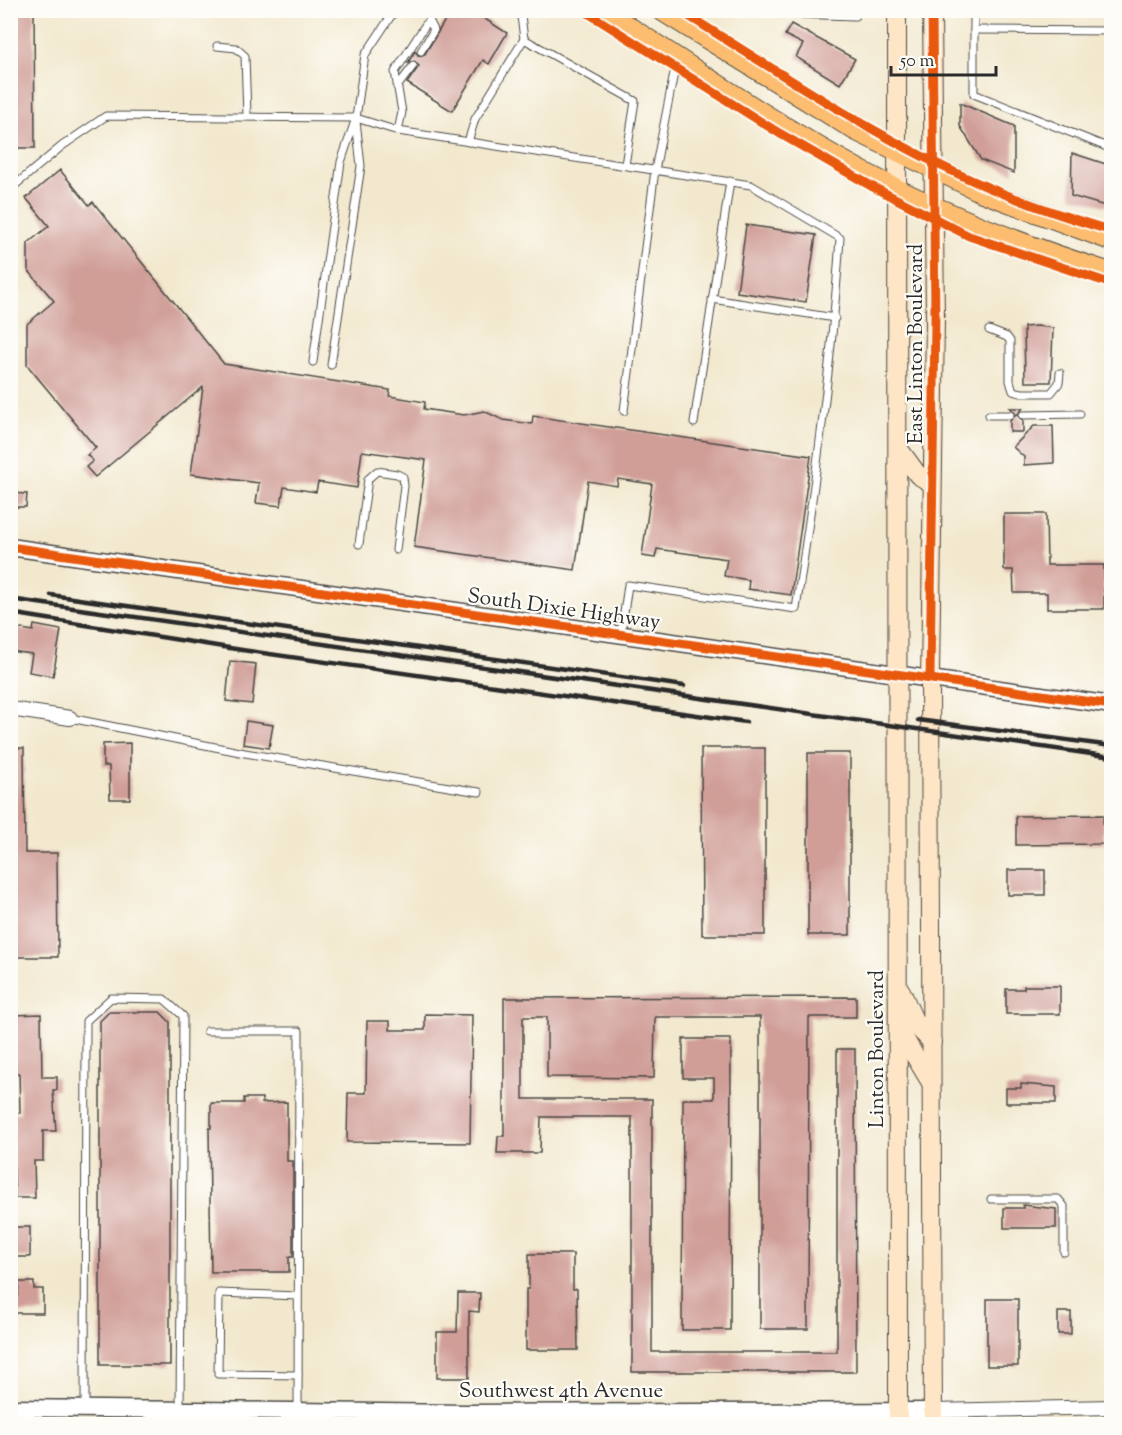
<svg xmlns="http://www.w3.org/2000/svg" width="1122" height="1435" font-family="'Sorts Mill Goudy',serif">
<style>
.building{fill:#d09d97}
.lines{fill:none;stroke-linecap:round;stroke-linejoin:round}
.service-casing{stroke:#494743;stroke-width:9}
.minor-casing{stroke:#494743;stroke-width:16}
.tertiary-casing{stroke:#494743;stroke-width:19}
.secondary-casing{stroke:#494743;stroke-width:20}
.primary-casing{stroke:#494743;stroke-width:23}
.service{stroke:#fff;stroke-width:7}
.minor{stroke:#fff;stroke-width:14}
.tertiary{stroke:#fff;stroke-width:16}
.secondary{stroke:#fee5c5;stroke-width:18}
.primary{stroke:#fcbd6f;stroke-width:21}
.rail{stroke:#2b2b2b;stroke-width:4.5}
.cycleway-casing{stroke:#fdfcf7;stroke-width:13}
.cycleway{stroke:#e8590c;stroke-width:9}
.labels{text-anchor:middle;stroke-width:4.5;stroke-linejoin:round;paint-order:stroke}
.street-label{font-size:21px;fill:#2b2b2b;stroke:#fdfcf7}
</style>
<rect width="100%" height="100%" fill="#fdfcf7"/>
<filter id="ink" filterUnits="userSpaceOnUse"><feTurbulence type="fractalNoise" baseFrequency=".0167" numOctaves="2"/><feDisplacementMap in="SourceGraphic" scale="12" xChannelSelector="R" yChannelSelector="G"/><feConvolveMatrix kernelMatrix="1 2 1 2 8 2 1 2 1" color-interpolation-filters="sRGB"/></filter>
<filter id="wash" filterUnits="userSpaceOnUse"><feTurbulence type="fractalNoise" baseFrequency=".008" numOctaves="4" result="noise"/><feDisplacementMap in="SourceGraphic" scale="24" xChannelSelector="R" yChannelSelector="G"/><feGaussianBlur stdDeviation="1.35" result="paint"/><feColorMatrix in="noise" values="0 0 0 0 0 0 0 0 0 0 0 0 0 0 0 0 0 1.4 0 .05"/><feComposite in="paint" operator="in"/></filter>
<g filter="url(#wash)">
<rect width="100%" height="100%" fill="#f2e8ce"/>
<g id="blocks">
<g class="building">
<path d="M10,10h24l1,138h-25z"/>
<path d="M451,10h20l36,23 -18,31 -6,-4 -31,51 -45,-28 12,-17 -5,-5 -6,2 7,-12 4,5 6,-2z"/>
<path d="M791,24l64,35 -15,25 -44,-27 7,-13 -18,-9z"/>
<path d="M960,103l54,23v47l-33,-13 -21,-34z"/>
<path d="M1072,153l40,13v42l-41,-12z"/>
<path d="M60,170l29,35 4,-3 131,162 166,26 -1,6 36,6 -1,7 40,6 20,-4 19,9 29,4 1,-8 278,40 -20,139 -43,-6 1,-9 -25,-4 3,-17 -70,-10 -2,9 -13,-2 10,-72 -34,-5 -1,7 -29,-5 -13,89 -161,-23 12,-87 -64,-9 -5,37 -39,-6 -2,10 -32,-5 -3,19 -25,-3 3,-20 -68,-9 12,-87 -108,90 -9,-10 7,-6 -6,-6 9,-7 -69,-83v-41l27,-23 -26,-31v-27l21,-17 -23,-28z"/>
<path d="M746,225l70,10 -10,67 -69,-10z"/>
<path d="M1037,326l16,2 -2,54h-26l-1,-55z"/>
<path d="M1010,408h13l-6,7 6,6v11h-13v-11l6,-7z"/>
<path d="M1034,426h19l1,37 -30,2v-8l-11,-10z"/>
<path d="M10,493l17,1 -1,13h-16z"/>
<path d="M1004,514h42l1,51h57v44h-57v-16h-33l-1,-23h-9z"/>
<path d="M34,625l27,5 -8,46 -24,-4 3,-18 -22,-3v-24l23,4z"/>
<path d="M230,661l26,3 -4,40 -26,-3z"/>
<path d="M246,721l27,4 -4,23 -26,-4z"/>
<path d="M130,743v56h-20l-1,-33h-6v-22z"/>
<path d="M10,748h14l1,105h32l1,104h-46z"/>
<path d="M701,748h64v187h-63z"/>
<rect x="808" y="753" width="42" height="182"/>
<path d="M1103,815l1,29 -88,1v-29z"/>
<rect x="1008" y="870" width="37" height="25"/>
<path d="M1024,986h36v28h-54v-25h18z"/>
<path d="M856,997v20h-47l-1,312h-48v-312h-105l-1,61 -107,-1v-60h-24v82h129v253h185v-303h18l1,323h-224v-255h-91l-1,36h-43l1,-17h6v-138z"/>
<path d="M109,1012h51l10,10v343h-70v-344z"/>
<path d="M41,1014l1,63h15v13h-4l3,41h-13v30h-9l1,37h-20l-4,-85h9l-1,-40h-7l1,-58z"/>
<path d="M425,1014l47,1 -2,128 -123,-1 1,-49h18l1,-72h23v9h35z"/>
<path d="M683,1039h48l-1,291h-48l1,-231h31v-21h-31z"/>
<path d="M1021,1084l35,3v16h-50v-15h15z"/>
<path d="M244,1098h18v5l25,-1v59h6v96h-4v15h-78l-2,-144h2v-25h33z"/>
<path d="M1023,1205l33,4v19h-52v-20h19z"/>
<rect x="12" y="1227" width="18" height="30"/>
<path d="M529,1254h44v35h4l1,61h-52v-61h3z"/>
<path d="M19,1282h15v7h9v24h-31v-18h6z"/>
<path d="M458,1293h22l-1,19 -10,-1v67h-32v-46h20z"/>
<rect x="987" y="1299" width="31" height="67"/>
<rect x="1058" y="1312" width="13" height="22"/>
</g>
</g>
</g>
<g filter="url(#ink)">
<use href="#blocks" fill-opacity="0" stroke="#494743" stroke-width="1.5"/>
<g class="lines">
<defs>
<g id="service">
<path d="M511,10l10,6 3,23"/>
<path d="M758,10l5,3 92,3 -1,-6"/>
<path d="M974,10v84l138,55"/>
<path d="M974,30l138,1"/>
<path d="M217,46l19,2 9,8 2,60"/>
<path d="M421,51l13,-21 -5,-10"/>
<path d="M397,87l16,-21"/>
<path d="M398,131l4,-19 -7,-40 40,-62"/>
<path d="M468,142l7,-23 49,-80 111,62 -10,64"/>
<path d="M14,186l48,-40 44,-30 250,2 42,13 353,54 89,53c-8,124 -25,247 -44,371l-168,-24 -7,49"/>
<path d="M712,299l123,19"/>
<path d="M989,330l18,7 3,4v40l3,10 9,2h29l8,-10 1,-10"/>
<path d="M313,362l28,-200 15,-44 9,-63 30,-45"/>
<path d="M331,365l30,-199 -5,-45"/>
<path d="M624,411l31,-241 21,-107"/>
<path d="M989,415h21"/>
<path d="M1023,415l57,-1"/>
<path d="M694,423l36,-242"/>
<path d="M359,544l9,-65 9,-8 20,3 6,3 1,9 -8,64"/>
<path d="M70,718l175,35 234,39"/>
<path d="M207,1031h92l-1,380"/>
<path d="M991,1199h67l6,7v46"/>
<path d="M298,1375l-80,-1 1,-81 79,3"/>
<path d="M85,1409l1,-388 25,-23 53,1 19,17 -3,394"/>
<path d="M597,1412l1,12"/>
</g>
<g id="minor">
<path d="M10,709l60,9"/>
<path d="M933,1411l179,-4"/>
<path d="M154,1424l1,-15"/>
</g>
<g id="tertiary">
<path d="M10,547l1102,158"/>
<path d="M10,1408l457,5 466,-2"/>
</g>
<g id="secondary">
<path d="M897,10c1,472 1,943 1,1414"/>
<path d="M932,10l3,310 -5,358 3,746"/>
<path d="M899,449l19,26 13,8"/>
<path d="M901,991l16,36 15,15"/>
<path d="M898,1028l32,53"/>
</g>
<g id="primary">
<path d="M601,10c86,54 170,113 259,161 81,43 165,76 252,103"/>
<path d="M662,10l194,120 125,61 131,49"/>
</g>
</defs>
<use href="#service" class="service-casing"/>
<use href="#minor" class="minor-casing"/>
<use href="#tertiary" class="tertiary-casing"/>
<use href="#secondary" class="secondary-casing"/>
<use href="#primary" class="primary-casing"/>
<use href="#service" class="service"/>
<use href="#minor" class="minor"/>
<use href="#tertiary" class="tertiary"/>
<use href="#secondary" class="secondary"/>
<use href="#primary" class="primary"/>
<g class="rail">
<path d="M51,595l633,91"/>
<path d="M10,599l1102,158"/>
<path d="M10,613l232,37 504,72"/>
<path d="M918,720l194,26"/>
</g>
<defs>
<g id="cycleway">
<path d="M583,10l196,123 94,54 96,49 143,48"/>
<path d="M679,10c90,56 179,116 275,162 50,24 104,43 158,59"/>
<path d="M10,547l1102,158"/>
<path d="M930,678l5,-358 -3,-310"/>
</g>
</defs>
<use href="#cycleway" class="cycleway-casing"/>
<use href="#cycleway" class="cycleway"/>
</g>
</g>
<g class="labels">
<g class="street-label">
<text transform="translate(915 344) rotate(-90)" y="7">East Linton Boulevard</text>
<text transform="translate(564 608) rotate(8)" y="7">South Dixie Highway</text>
<text transform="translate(876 1049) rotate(-90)" y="7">Linton Boulevard</text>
<text x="561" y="1397">Southwest 4th Avenue</text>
</g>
</g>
<rect width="1122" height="1435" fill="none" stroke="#fdfcf7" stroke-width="36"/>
<path d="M891 66v9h105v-9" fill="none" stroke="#2b2b2b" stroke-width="3"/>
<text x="900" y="66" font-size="18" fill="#2b2b2b" stroke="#fdfcf7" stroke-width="4.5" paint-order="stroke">50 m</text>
</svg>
